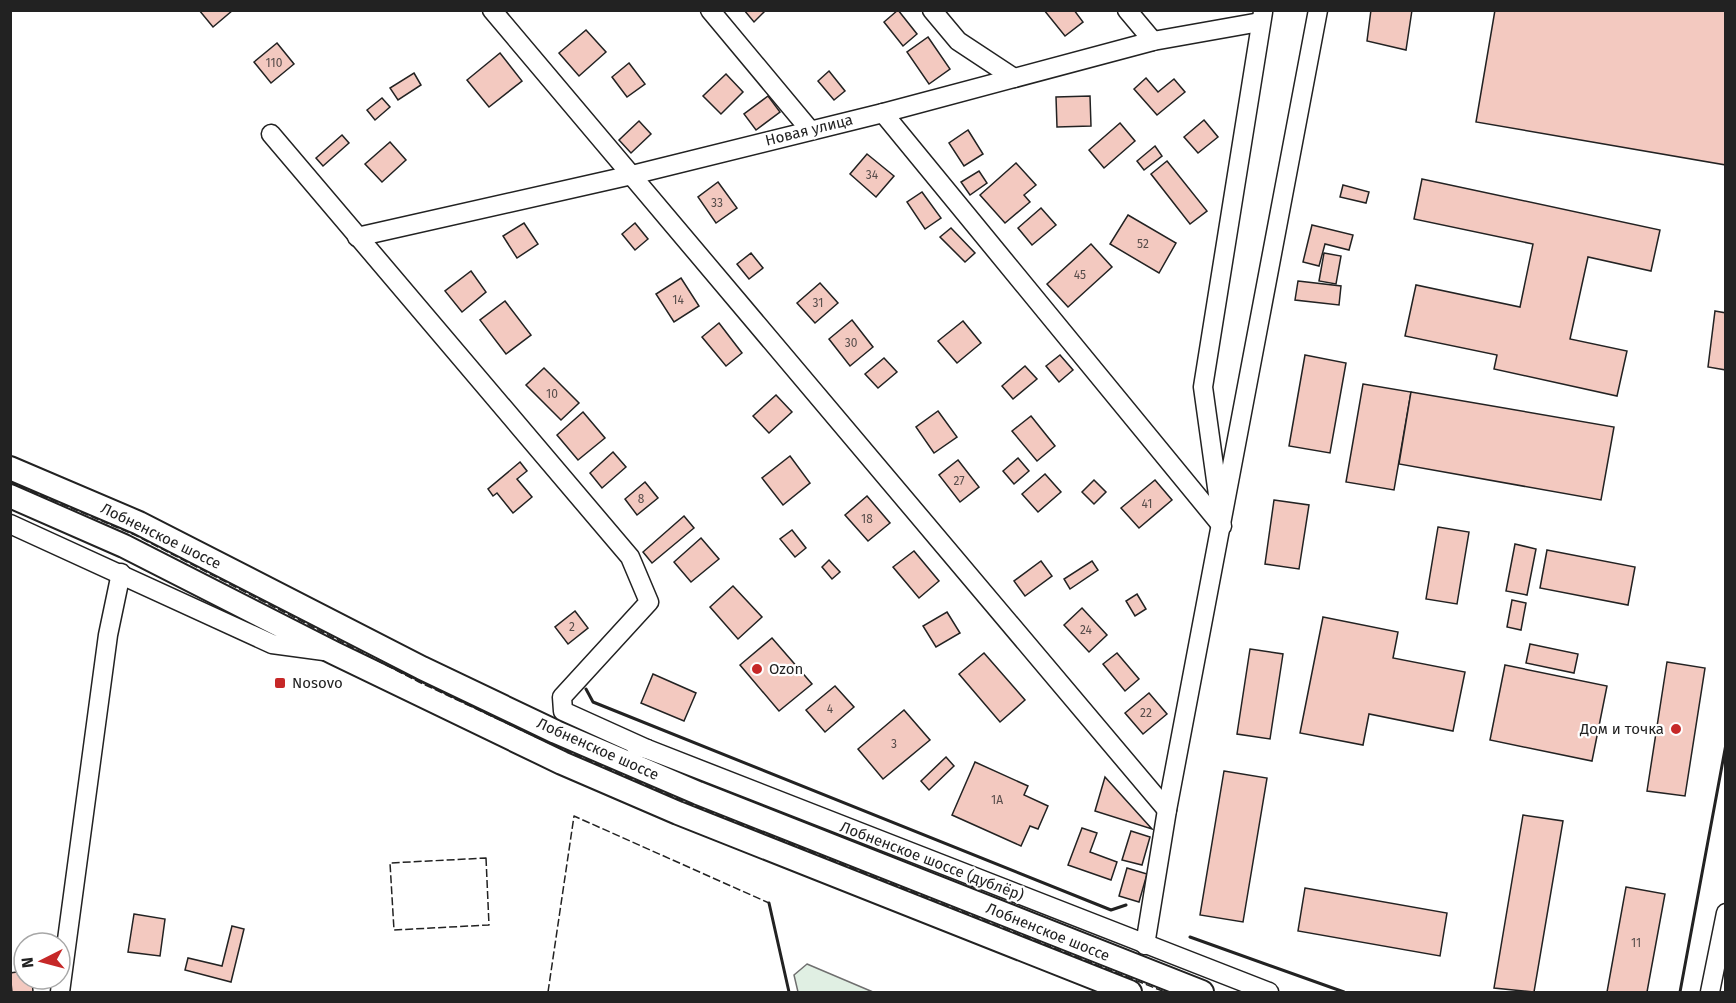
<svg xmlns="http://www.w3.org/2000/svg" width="1736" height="1003" font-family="'Fira Sans',sans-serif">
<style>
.green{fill:#e0efe3;stroke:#6f6f6f;stroke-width:1.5}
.building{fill:#f3c9c0;stroke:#222;stroke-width:1.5}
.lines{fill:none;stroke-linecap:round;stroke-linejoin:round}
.minor-casing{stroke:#222;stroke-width:21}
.major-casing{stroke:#222;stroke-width:26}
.minor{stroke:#fff;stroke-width:18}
.major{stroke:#fff;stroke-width:22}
.fence{stroke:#222;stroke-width:1.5;stroke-dasharray:8 3;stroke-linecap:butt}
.wall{stroke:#222;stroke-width:3}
.poi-dot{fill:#c62828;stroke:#fff;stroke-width:2}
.labels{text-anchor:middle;stroke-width:4.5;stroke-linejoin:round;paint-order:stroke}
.number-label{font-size:12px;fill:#564c4a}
.street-label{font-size:15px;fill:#222;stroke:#fff}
.poi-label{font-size:15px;fill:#222;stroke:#fff;text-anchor:start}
</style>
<rect width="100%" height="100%" fill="#fff"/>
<path class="green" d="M807,964l66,28h-75l-4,-17z"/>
<g class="building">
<path d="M199,10h34l-20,17z"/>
<path d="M744,10h22l-12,12z"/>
<path d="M898,10l19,24 -14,12 -19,-24z"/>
<path d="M1044,10h30l9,12 -18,14z"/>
<path d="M1371,10h41l-6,40 -39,-9z"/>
<path d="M1495,10h231v155l-250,-43z"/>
<path d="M586,30l20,22 -27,24 -20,-23z"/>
<path d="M928,37l22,32 -21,15 -22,-32z"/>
<path d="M277,43l17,21 -23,19 -17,-21z"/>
<path d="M500,53l22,28 -33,26 -22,-27z"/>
<path d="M629,63l16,21 -18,13 -15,-20z"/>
<path d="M829,71l16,20 -11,9 -16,-19z"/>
<path d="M414,73l7,12 -23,15 -8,-12z"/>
<path d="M726,74l17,18 -22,22 -18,-18z"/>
<path d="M1146,78l12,14 16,-13 11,13 -28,23 -23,-26z"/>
<path d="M768,96l12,16 -24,18 -12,-16z"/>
<path d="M1090,96l1,30 -34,1 -1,-30z"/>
<path d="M382,98l8,9 -15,13 -8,-10z"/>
<path d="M1204,120l14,17 -20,16 -14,-16z"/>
<path d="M639,121l12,13 -20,19 -12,-13z"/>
<path d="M1120,123l15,18 -31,27 -15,-18z"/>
<path d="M968,130l15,24 -19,12 -15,-23z"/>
<path d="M342,135l7,8 -26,23 -7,-8z"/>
<path d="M390,142l16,18 -24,22 -17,-18z"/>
<path d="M1155,146l7,10 -18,14 -7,-9z"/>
<path d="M867,154l27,22 -18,21 -26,-23z"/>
<path d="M1167,161l40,50 -17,13 -39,-50z"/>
<path d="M1016,163l20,22 -12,10 6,7 -25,21 -25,-28z"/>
<path d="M979,171l8,12 -17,12 -9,-13z"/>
<path d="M1422,179l238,51 -9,41 -63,-14 -18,82 57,12 -10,45 -123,-27 3,-14 -92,-19 11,-51 104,22 13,-63 -119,-25z"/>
<path d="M718,182l19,26 -21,15 -18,-26z"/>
<path d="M1343,185l26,7 -3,11 -26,-6z"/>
<path d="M922,192l19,26 -16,11 -18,-27z"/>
<path d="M1041,208l15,17 -24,20 -14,-17z"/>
<path d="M1128,215l48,28 -17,30 -49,-29z"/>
<path d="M524,223l14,21 -21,14 -14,-22z"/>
<path d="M635,223l13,16 -13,11 -13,-16z"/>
<path d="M1312,225l41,10 -4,15 -24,-6 -6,22 -16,-4z"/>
<path d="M951,228l24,25 -10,9 -25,-25z"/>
<path d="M1091,244l21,23 -44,40 -21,-23z"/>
<path d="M751,253l12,15 -14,11 -12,-15z"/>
<path d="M1324,253l17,3 -5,28 -17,-3z"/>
<path d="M471,271l15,21 -24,20 -17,-21z"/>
<path d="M681,278l18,28 -25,16 -18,-28z"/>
<path d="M1298,281l43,5 -2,19 -44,-5z"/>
<path d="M820,283l18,20 -23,20 -18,-20z"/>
<path d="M505,301l26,34 -25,19 -26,-34z"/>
<path d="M1715,311l11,2v57l-18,-3z"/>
<path d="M852,320l21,27 -23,19 -21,-27z"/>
<path d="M963,321l18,22 -24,20 -19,-22z"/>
<path d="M719,323l23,30 -16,13 -24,-29z"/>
<path d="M1060,355l13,15 -14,12 -13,-16z"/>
<path d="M1305,355l41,8 -16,90 -41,-7z"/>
<path d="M884,358l13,14 -19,16 -13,-14z"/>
<path d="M1025,366l12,13 -24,20 -11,-13z"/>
<path d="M544,368l35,35 -18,17 -35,-35z"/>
<path d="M1363,384l48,8 -17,98 -48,-8z"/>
<path d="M1411,392l203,35 -13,73 -202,-36z"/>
<path d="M776,395l16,17 -23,21 -16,-17z"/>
<path d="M938,411l19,26 -23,16 -18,-26z"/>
<path d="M583,412l22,26 -27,22 -21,-25z"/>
<path d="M1031,416l24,30 -18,15 -25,-30z"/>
<path d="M613,452l13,15 -24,21 -12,-15z"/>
<path d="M790,456l20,27 -27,22 -21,-27z"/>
<path d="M1018,458l11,13 -15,13 -11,-13z"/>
<path d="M958,460l21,27 -19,15 -21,-27z"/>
<path d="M520,462l7,9 -10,8 15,18 -19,16 -16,-20 -4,3 -5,-7z"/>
<path d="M1045,474l16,18 -23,20 -16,-18z"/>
<path d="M1094,480l12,12 -12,12 -12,-12z"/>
<path d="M1155,480l17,20 -33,28 -18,-20z"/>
<path d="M645,482l13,16 -21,17 -12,-16z"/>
<path d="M867,496l23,27 -22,18 -23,-26z"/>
<path d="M1274,500l35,5 -10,64 -34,-5z"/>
<path d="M684,516l10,12 -42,35 -9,-11z"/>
<path d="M1438,527l31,5 -12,72 -31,-5z"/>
<path d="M792,530l14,18 -11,9 -15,-18z"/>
<path d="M701,538l18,21 -28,23 -17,-20z"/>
<path d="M1515,544l21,5 -9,46 -21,-4z"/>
<path d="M1547,550l88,17 -7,38 -88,-17z"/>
<path d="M914,551l25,30 -20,17 -26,-31z"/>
<path d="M829,560l11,12 -8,7 -10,-12z"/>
<path d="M1041,561l11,15 -27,20 -11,-15z"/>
<path d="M1092,561l6,9 -28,19 -6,-10z"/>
<path d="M733,586l29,31 -24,22 -28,-32z"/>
<path d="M1137,594l9,15 -11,7 -9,-15z"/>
<path d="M1512,600l14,3 -5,27 -14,-3z"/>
<path d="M1082,608l25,27 -18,17 -25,-27z"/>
<path d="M575,611l13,17 -20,16 -13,-17z"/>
<path d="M947,612l13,21 -24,14 -13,-21z"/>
<path d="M1323,617l75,15 -5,26 72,14 -12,59 -84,-17 -6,31 -63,-12z"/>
<path d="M772,638l40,46 -33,27 -39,-46z"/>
<path d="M1530,644l48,10 -4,19 -48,-10z"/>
<path d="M1250,649l33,5 -13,85 -33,-5z"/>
<path d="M984,653l41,47 -25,22 -41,-48z"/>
<path d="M1117,653l22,26 -14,12 -22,-27z"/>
<path d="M1667,662l38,6 -20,128 -38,-5z"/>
<path d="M1505,665l102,21 -15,75 -102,-21z"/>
<path d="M653,674l43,19 -12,28 -43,-18z"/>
<path d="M835,686l19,21 -29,25 -19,-22z"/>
<path d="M1149,693l18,21 -24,20 -18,-21z"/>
<path d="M904,710l26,30 -47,39 -25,-30z"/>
<path d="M946,757l8,9 -25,24 -8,-9z"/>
<path d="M975,762l53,24 -4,9 24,11 -10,23 -8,-3 -9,20 -69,-31z"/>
<path d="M1224,771l43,7 -24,144 -43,-7z"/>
<path d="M1105,777l47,52 -57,-18z"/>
<path d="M1523,815l40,6 -29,171 -40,-4z"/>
<path d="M1082,828l15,5 -7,19 27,10 -6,18 -43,-15z"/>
<path d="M1131,831l19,6 -8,28 -20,-5z"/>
<path d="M1127,868l20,6 -8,28 -20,-6z"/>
<path d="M1626,887l39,7 -18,98h-40z"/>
<path d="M1305,888l142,25 -7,43 -142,-25z"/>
<path d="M134,914l31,5 -5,37 -32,-4z"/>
<path d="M232,926l12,3 -13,53 -46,-12 3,-12 34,8z"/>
<path d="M24,971v8h8l1,13h-21l-2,-19z"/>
</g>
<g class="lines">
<defs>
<g id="minor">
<path d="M492,10l675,800"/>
<path d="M710,10l100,120"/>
<path d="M932,10l26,31 56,37"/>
<path d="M1127,10l26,31"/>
<path d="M883,113l339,413"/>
<path d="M271,134l359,423 19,45 -87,95 1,14 84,38"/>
<path d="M357,237l275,-62 251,-62 270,-72 107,-19"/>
<path d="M1220,509l-17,-122 60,-375"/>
<path d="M10,524l262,120 52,7"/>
<path d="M636,747l11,2 622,243"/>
<path d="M1145,945l22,-135 151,-800"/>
<path d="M60,992l48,-357 13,-62"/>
<path d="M1710,992l16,-79"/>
</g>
<g id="major">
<path d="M10,468l129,55 283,145 134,64 142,61 504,199"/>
<path d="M10,496l114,50 210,107 228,110 116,50 452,179"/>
</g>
</defs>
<use href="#minor" class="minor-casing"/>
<use href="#major" class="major-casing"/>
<use href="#minor" class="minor"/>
<use href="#major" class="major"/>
<g class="fence">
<path d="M10,482l125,53 284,147 134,63 132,57 480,190"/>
<path d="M486,858l3,67 -95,5 -4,-67z"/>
<path d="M548,992l26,-176 195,87"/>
</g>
<g class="wall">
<path d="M586,689l7,13 518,208 15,-5"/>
<path d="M769,903l20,89"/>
<path d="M1190,937l154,55"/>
<path d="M1680,992l46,-248"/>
</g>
</g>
<g class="poi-dot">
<circle cx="757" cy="669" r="6"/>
<rect x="274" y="677" width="12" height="12" rx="3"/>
<circle cx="1676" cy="729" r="6"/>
</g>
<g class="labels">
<g class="number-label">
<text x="274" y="67">110</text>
<text x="872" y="179">34</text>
<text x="717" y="207">33</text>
<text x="1143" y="248">52</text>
<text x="1080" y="279">45</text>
<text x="678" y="304">14</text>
<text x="818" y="307">31</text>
<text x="851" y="347">30</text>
<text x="552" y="398">10</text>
<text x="959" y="485">27</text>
<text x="641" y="503">8</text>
<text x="1147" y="508">41</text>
<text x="867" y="523">18</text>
<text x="572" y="631">2</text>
<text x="1086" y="634">24</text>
<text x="830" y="713">4</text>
<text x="1146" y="717">22</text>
<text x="894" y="748">3</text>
<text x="997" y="804">1А</text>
<text x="1636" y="947">11</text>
</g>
<g class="street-label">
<text transform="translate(809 130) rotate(-14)" y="5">Новая улица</text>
<text transform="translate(161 536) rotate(26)" y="5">Лобненское шоссе</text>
<text transform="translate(598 749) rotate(24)" y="5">Лобненское шоссе</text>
<text transform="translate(932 861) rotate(21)" y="5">Лобненское шоссе (дублёр)</text>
<text transform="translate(1048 932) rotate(22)" y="5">Лобненское шоссе</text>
</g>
<g class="poi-label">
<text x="769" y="674">Ozon</text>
<text x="292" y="688">Nosovo</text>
<text x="1664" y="734" text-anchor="end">Дом и точка</text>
</g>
</g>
<rect width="1736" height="1003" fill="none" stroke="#222222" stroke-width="24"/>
<g transform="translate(42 961) rotate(264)"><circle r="28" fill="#ffffff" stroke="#a7a7a7" stroke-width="1.5"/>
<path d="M0-4.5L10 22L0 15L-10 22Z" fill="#c62828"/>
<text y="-9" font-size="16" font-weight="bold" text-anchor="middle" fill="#222222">N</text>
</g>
</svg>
